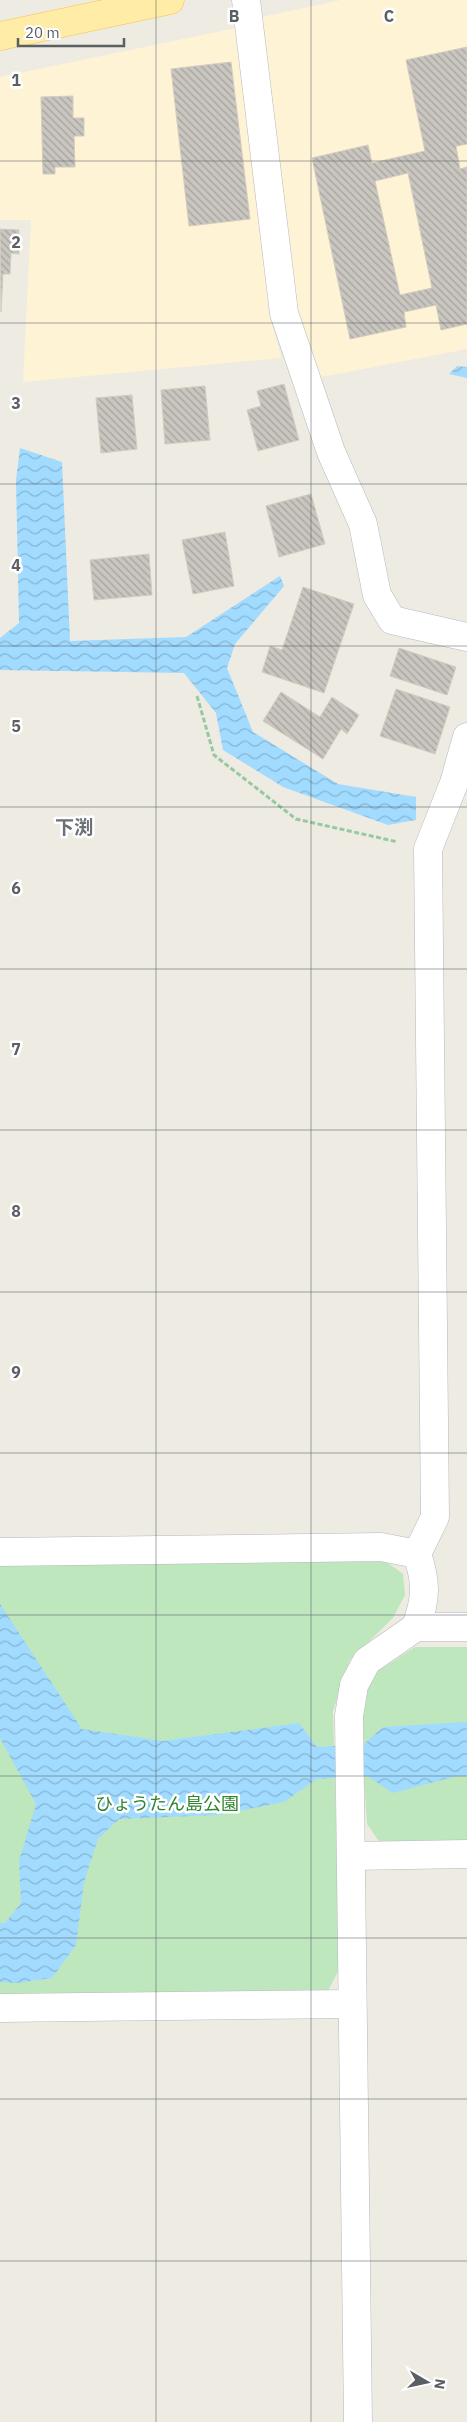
<svg xmlns="http://www.w3.org/2000/svg" width="467" height="2422" font-family="'IBM Plex Sans','Noto Sans JP',sans-serif">
<style>
.commercial{fill:#fff3d6}
.park{fill:#bfe7bd}
.water{fill:url(#water-waves)}
.building{fill:url(#building-back-hatch);stroke:#d3ccc0;fill-rule:evenodd}
.lines{fill:none;stroke-linecap:round;stroke-linejoin:round}
.minor-casing{stroke:#b5b9bd;stroke-width:29}
.major-casing{stroke:#f9c150;stroke-width:29}
.path{stroke:#95c9a2;stroke-width:3;stroke-dasharray:5 2.5;stroke-linecap:butt}
.minor{stroke:#fff;stroke-width:28}
.major{stroke:#ffeca6;stroke-width:28}
.grid{fill:none;stroke:#5a5f64;stroke-width:1;stroke-opacity:0.55}
.labels{text-anchor:middle;stroke-width:5;stroke-linejoin:round;paint-order:stroke}
.park-label{font-size:18px;fill:#30862f;stroke:#fff}
.neighbourhood-label{font-size:19px;font-weight:bold;fill:#6b7176;stroke:#fff}
.grid-label{font-size:16px;text-anchor:middle;font-weight:bold;fill:#5a5f64;stroke:#fff;stroke-width:5;stroke-linejoin:round;paint-order:stroke}
</style>
<defs>
<pattern id="water-waves" width="16" height="10" patternUnits="userSpaceOnUse" patternTransform="scale(1.25)"><rect width="16" height="10" fill="#a1dbff"/><path d="M0 5q4-4 8 0t8 0" fill="none" stroke="#86b5d2"/></pattern>
<pattern id="building-back-hatch" width="6" height="6" patternUnits="userSpaceOnUse" patternTransform="scale(1.25)"><rect width="6" height="6" fill="#c9c5bf"/><path d="M-1 5l2 2M0 0l6 6M5-1l2 2" fill="none" stroke="#a6a39f"/></pattern>
</defs>
<rect width="100%" height="100%" fill="#eeebe2"/>
<g class="commercial">
<path d="M341,0h126v349l-151,29 -22,-68 -32,-293z"/>
<path d="M241,27l28,286 12,45 -258,24 8,-162h-31v-143z"/>
</g>
<g class="park">
<path d="M379,1556l24,18 2,21 -12,23 -43,42 -17,51 7,257 -12,23 -328,5v-433z"/>
<path d="M415,1647h52v197l-85,2 -15,-22 -7,-108 9,-39z"/>
</g>
<g class="water">
<path d="M457,366l10,1v11l-18,-4z"/>
<path d="M20,448l42,14 8,179 116,-4 94,-61 4,10 -49,58 -8,24 26,64 85,52 78,13v23l-28,5 -105,-38 -60,-37 -7,-37 -32,-40 -184,-3v-32l19,-15 -3,-143z"/>
<path d="M0,1604l82,125 81,12 136,-18 18,24 47,-3 19,-17 84,-5v54h-10l-64,17 -26,-17 -50,3 -33,23 -65,13 -100,4 -21,20 -14,43 -8,63 -24,33 -35,5 -17,-1v-59h5l16,-20 -2,-42 17,-57 -36,-66z"/>
</g>
<g class="building">
<path d="M467,47v97l-11,2 4,23 7,-2v157l-26,6 -5,-25 -32,7 2,15 -56,12 -38,-181 56,-13 4,18 53,-12 -19,-91zM408,173l24,115 -32,7 -25,-114z"/>
<path d="M231,62l19,157 -61,7 -18,-157z"/>
<path d="M73,96v22h11v18h-10l1,31h-20v7h-12l-2,-77z"/>
<path d="M0,229l19,1v24l-8,-1 -1,21h-7l-2,38z"/>
<path d="M284,384l15,56 -41,11 -11,-41 14,-4 -4,-15z"/>
<path d="M205,386l5,54 -45,4 -4,-54z"/>
<path d="M132,395l5,54 -36,4 -5,-55z"/>
<path d="M311,494l14,50 -46,13 -13,-51z"/>
<path d="M225,532l9,54 -41,8 -11,-54z"/>
<path d="M149,554l3,41 -58,5 -4,-40z"/>
<path d="M303,587l51,17 -30,89 -62,-21 8,-26 12,4z"/>
<path d="M399,648l57,19 -9,28 -57,-19z"/>
<path d="M396,689l54,18 -15,47 -55,-18z"/>
<path d="M281,692l39,25 12,-20 27,18 -12,19 -6,-5 -18,30 -60,-38z"/>
</g>
<g class="lines">
<defs>
<g id="minor">
<path d="M246,0l38,313 47,139 32,72 14,71 15,25 75,17"/>
<path d="M0,1552l381,-5 36,7"/>
<path d="M416,1627c10,-28 11,-44 1,-73l18,-37 -7,-668 26,-66 13,-46"/>
<path d="M352,1856l115,-2"/>
<path d="M0,2008l351,-4"/>
<path d="M358,2422l-9,-706 5,-31 13,-24 49,-34h51"/>
</g>
<path id="major" d="M0,36l170,-36"/>
</defs>
<use href="#minor" class="minor-casing"/>
<use href="#major" class="major-casing"/>
<path class="path" d="M197,696l17,59 82,64 102,23"/>
<use href="#minor" class="minor"/>
<use href="#major" class="major"/>
</g>
<path class="grid" d="M156,0v2422M311,0v2422M0,161h467M0,323h467M0,484h467M0,646h467M0,807h467M0,969h467M0,1130h467M0,1292h467M0,1453h467M0,1615h467M0,1776h467M0,1938h467M0,2099h467M0,2261h467"/>
<g class="labels">
<g class="park-label">
<text x="167" y="1810">ひょうたん島公園</text>
</g>
<g class="neighbourhood-label">
<text x="74" y="834">下渕</text>
</g>
</g>
<g class="grid-label">
<text x="234" y="22">B</text>
<text x="389" y="22">C</text>
<text x="16" y="86">1</text>
<text x="16" y="248">2</text>
<text x="16" y="409">3</text>
<text x="16" y="571">4</text>
<text x="16" y="732">5</text>
<text x="16" y="894">6</text>
<text x="16" y="1055">7</text>
<text x="16" y="1217">8</text>
<text x="16" y="1378">9</text>
</g>
<g transform="translate(427 2382) rotate(99)" stroke="#ffffff" stroke-width="4" paint-order="stroke">
<path d="M0-4L9 19L0 12L-9 19Z" fill="#5a5f64"/>
<text y="-8" font-size="14" font-weight="bold" text-anchor="middle" fill="#5a5f64">N</text>
</g>
<path d="M18 38v8h106v-8" fill="none" stroke="#5a5f64" stroke-width="2.5"/>
<text x="25" y="38" font-size="15" fill="#5a5f64" stroke="#ffffff" stroke-width="4" paint-order="stroke">20 m</text>
</svg>
